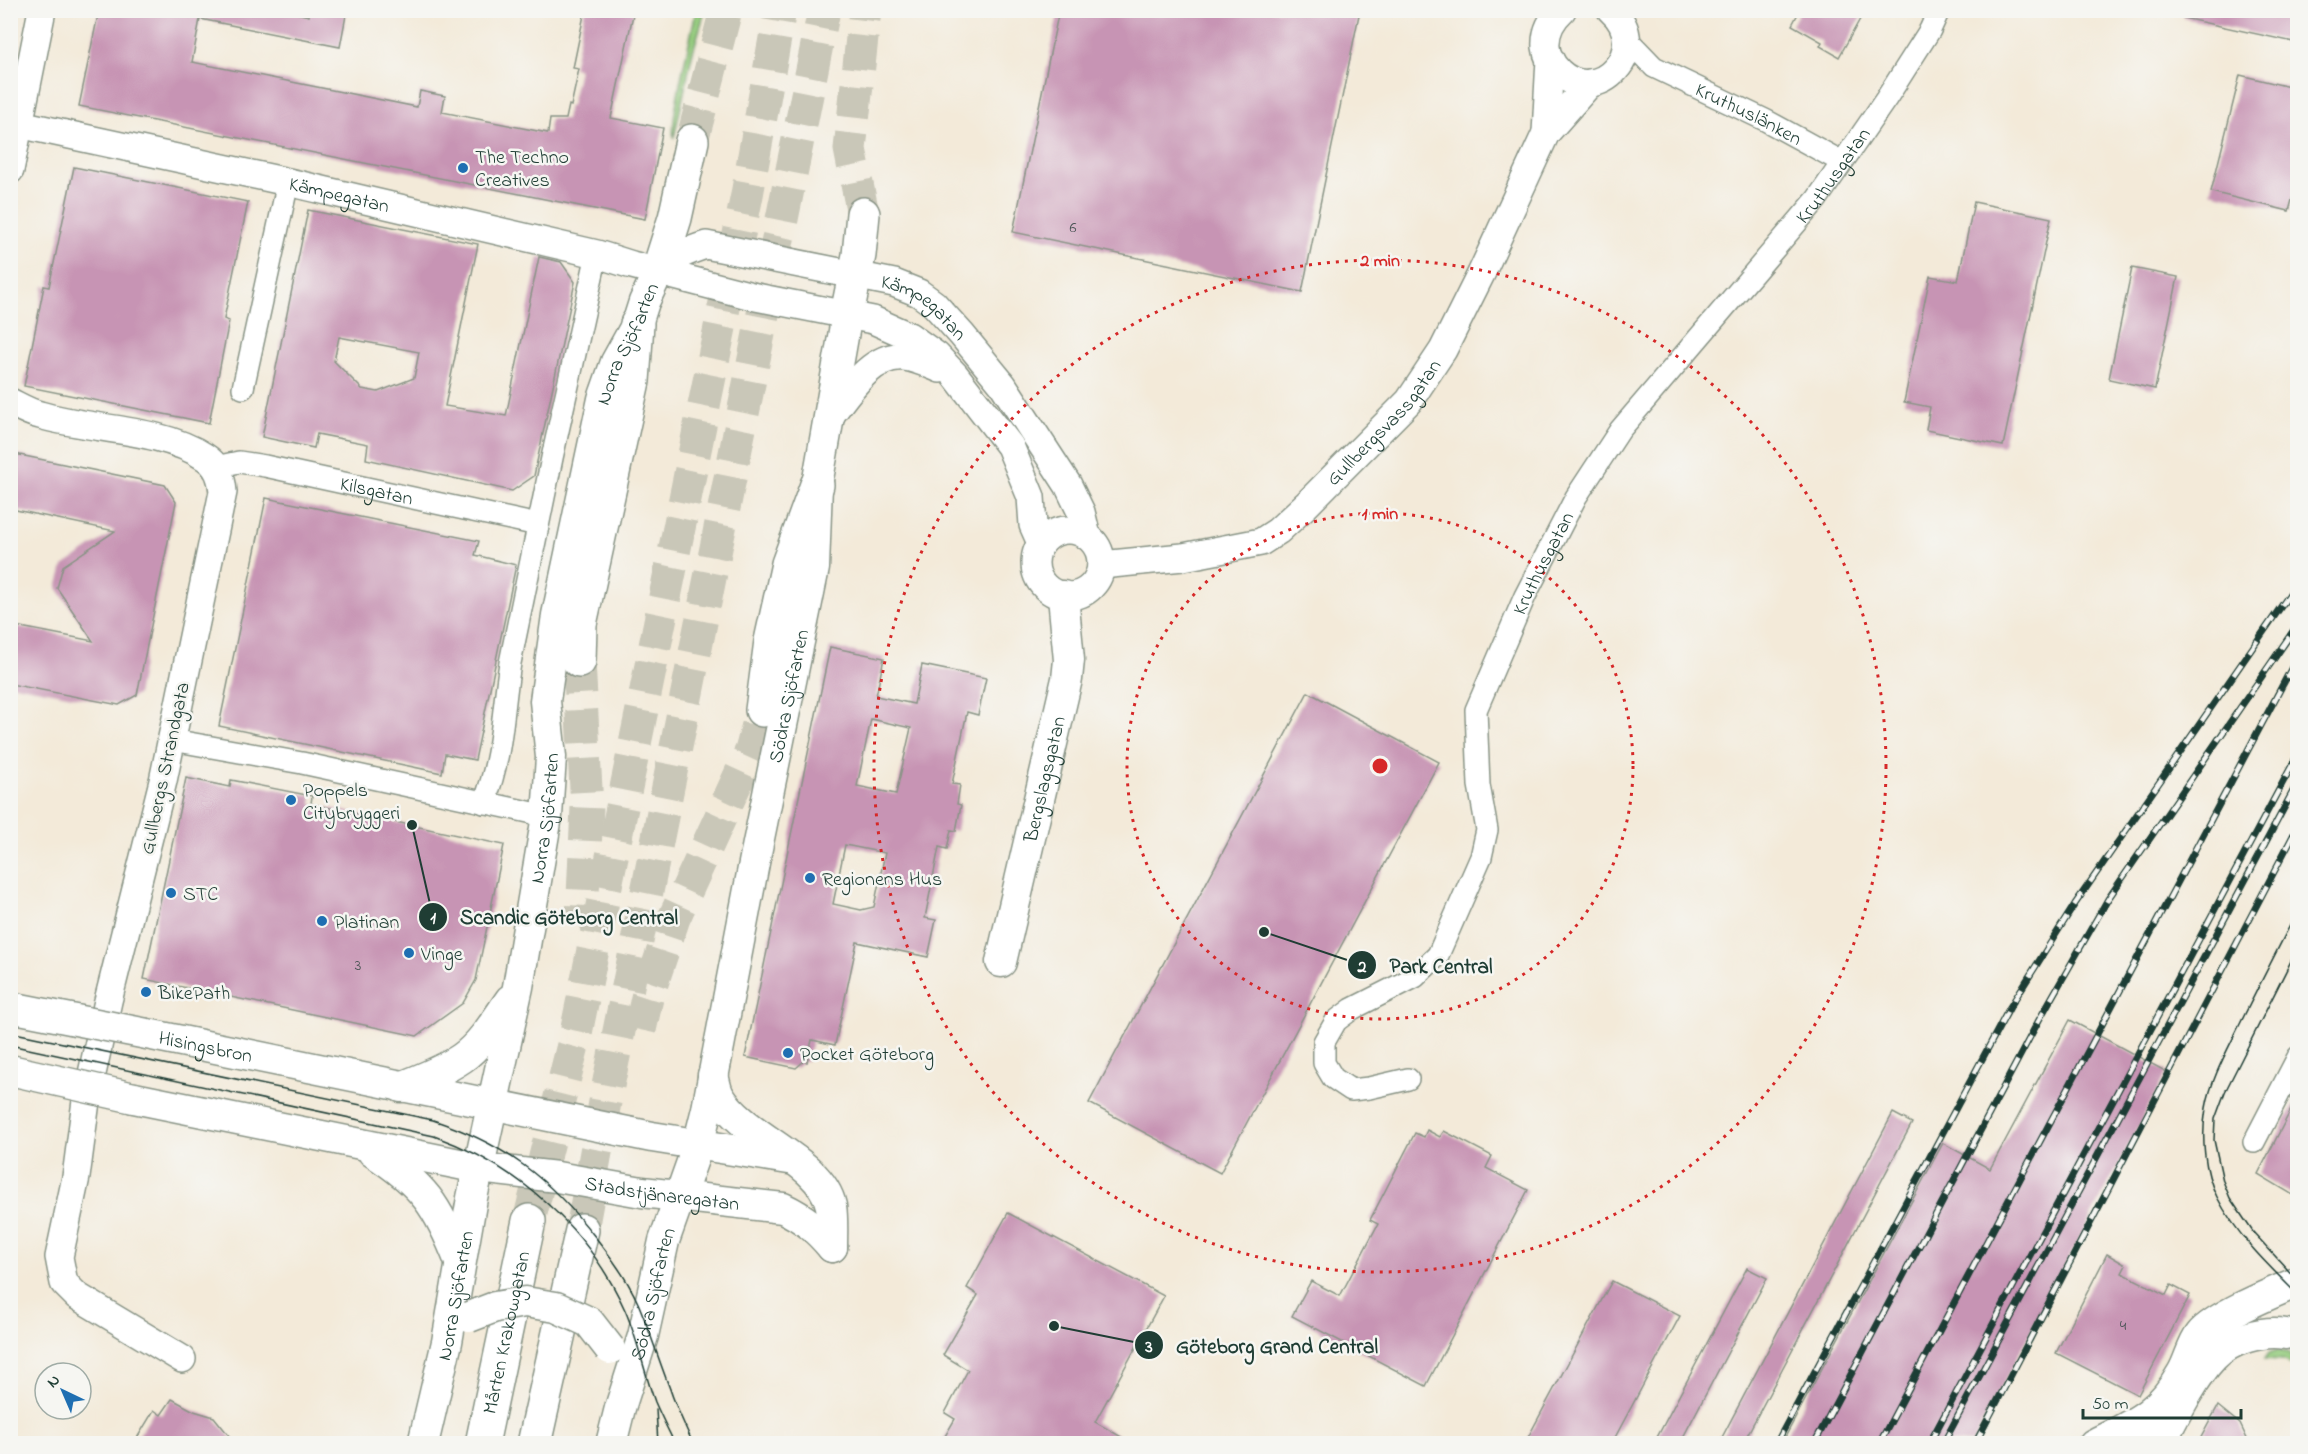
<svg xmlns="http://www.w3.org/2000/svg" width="2308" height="1454" font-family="'Indie Flower',sans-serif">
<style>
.green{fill:#95cc7e;stroke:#5a8459;stroke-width:1.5}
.building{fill:#c794b4;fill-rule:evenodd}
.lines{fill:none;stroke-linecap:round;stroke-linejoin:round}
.trunk-tunnel{stroke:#c9c7b8;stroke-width:33;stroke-dasharray:33 16;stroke-linecap:butt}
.minor-casing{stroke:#899486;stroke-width:24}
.tertiary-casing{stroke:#899486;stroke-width:30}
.secondary-casing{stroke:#899486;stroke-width:33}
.trunk-casing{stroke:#899486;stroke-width:36}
.minor{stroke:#fff;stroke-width:21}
.tertiary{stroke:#fff;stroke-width:27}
.secondary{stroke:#fff;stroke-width:30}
.trunk{stroke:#fff;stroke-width:33}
.tram{stroke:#1f3d34;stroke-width:1.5}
.rail-casing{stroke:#1f3d34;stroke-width:7}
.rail{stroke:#f6f6f2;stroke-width:4.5;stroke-dasharray:14;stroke-linecap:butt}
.secondary-bridge-casing{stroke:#899486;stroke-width:33;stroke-linecap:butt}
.secondary-bridge{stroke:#fff;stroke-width:30}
.ring{fill:none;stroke:#d62828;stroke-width:3;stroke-dasharray:3 6}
.poi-dot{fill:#1f6fb2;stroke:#f6f6f2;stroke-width:2}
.labels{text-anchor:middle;stroke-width:5;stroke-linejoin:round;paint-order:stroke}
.number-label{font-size:16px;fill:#495354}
.street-label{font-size:20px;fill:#1f3d34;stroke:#f6f6f2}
.poi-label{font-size:20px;fill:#1f3d34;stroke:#f6f6f2;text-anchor:start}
.centre{fill:#d62828;stroke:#f6f6f2;stroke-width:3}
.ring-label{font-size:18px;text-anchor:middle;font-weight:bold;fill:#d62828;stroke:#f6f6f2;stroke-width:5;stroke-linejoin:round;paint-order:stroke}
.leader{fill:none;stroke:#1f3d34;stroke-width:2}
.callout-dot{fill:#1f3d34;stroke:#f6f6f2;stroke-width:2}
.mark-label{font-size:18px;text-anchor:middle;font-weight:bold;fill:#fff}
.callout-label{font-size:21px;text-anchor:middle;font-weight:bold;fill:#1f3d34;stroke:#f6f6f2;stroke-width:5;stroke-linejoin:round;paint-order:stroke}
</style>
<rect width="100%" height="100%" fill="#f6f6f2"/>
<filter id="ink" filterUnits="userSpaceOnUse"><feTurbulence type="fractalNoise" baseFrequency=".0167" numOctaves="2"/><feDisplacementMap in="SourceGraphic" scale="12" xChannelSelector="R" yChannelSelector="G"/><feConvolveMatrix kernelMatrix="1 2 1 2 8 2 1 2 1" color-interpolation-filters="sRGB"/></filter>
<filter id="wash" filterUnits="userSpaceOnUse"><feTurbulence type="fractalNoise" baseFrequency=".008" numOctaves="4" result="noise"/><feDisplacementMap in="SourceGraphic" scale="24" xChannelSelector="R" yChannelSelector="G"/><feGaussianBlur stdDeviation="1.35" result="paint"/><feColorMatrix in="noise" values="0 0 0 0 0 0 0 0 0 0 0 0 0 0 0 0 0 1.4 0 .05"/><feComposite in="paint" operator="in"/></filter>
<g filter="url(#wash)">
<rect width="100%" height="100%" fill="#f3ead9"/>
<g class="green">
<path d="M696,11h9l-13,44 -18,83c-5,-17 18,-105 22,-127z"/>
<path d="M2277,1350l12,3 4,8v6l-10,-7 -18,-1 4,-6z"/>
</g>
<g id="blocks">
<g class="building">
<path d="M99,10h184l26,6 1,-6h37l-7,37 -140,-28 -8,43 225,45 3,-16 25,5 -3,16 106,21 2,-14h16l3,-14 2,1 8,-37 -6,-1 12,-58h49l-23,108 52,10 -18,91 -566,-113z"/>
<path d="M1059,10h301l-58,282 -289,-60z"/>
<path d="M1800,10h65l-26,47 -19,-11 2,-4 -30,-17z"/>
<path d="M2184,10h114v33l-115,-25z"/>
<path d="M2240,75l58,14v100h-3l-6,22 -78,-19z"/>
<path d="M74,167l174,35 -24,117 5,2 -20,102 -185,-37 20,-100 5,1z"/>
<path d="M1974,202l77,16 -48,228 -77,-16 4,-23 -26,-5 26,-126 28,5z"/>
<path d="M308,210l170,34 -33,162 61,10 33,-159 22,5 14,20 -41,194 -22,15 -146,-32 2,-15 -51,-10 -3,14 -52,-11zM339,337l80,15 -5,26 -36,14 -16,-3 -28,-28z"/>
<path d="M2132,268l46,9 -23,112 -46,-10z"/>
<path d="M10,453l155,32 11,17 -39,193 -18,10 -109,-21v-59l83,16 -36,-53 6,-22 52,-35 -99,-21 -6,-9z"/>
<path d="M266,498l213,43 -4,14 41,10 -41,195 -30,-6 -3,19 -223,-47z"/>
<path d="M830,647l54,11 -8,38 38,8 8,-39 64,13 -8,37 -11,-3 -15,72 8,1 -3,19 4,1 -5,26 -5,-1 -4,19 -8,-2 -14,71 11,2 -8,37 -71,-15 -22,103 -23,-5 -5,22 -3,-1 -8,7 -51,-11zM871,719l40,9 -15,66 -39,-8zM845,845l40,8 -11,54 -13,3 -28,-6z"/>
<path d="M1308,692l131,70 -219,411 -131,-70z"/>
<path d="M186,778l44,9 1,-7 81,16 -1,8 193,41 -28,135 -13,23 -46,33 -273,-57z"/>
<path d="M2070,1020l97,52 -195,371h-190l161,-300 47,26z"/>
<path d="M2298,1096v102l-40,-24z"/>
<path d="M1893,1113l19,10 -169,320h-24z"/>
<path d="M1427,1130l13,7 4,-6 48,25 -6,12 42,22 -102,196 -134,-70 19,-35 29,15 38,-72 -8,-4 45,-87 9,4z"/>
<path d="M1008,1213l156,83 -69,126 37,21h-191l14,-24 -10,-6 23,-43 -25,-15 35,-60 -11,-7z"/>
<path d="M2107,1254l19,11 -4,8 44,22 5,-10 19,10 -52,100 -82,-42z"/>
<path d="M1747,1268l20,10 -87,165h-26z"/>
<path d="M1612,1281l68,35 -68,127h-87z"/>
<path d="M172,1399l22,12 20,6 21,26h-101l20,-33 7,5z"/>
<path d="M2218,1406l22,18 9,19h-51z"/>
</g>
</g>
</g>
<g filter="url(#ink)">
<use href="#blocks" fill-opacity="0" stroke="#899486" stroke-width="1.5"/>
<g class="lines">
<g class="trunk-tunnel">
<path d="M692,141l34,-131"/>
<path d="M863,214l-13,-65 15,-139"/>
<path d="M579,661l8,146 -5,111"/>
<path d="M640,1030l7,-32 27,-80 77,-167 11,-41"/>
<path d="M529,1221l47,-188 171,-838 33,-185"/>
<path d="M582,1230l25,-139 217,-1081"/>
</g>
<defs>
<g id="minor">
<path id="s1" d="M1626,38l28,29 111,53 77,42"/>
<path d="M243,388l45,-206"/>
<path id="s2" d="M215,467l24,-5 26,4 273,59"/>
<path d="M172,740l130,23 245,53"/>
<path d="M484,803c19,-49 18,-90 26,-140l42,-205 45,-204"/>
<path id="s3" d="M1408,1079l-39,9 -18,2 -18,-12 -9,-15v-21l12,-21 16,-12 63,-32 23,-22 43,-98 6,-27 -8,-45 -3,-75 49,-114 51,-99 44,-67 197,-231 69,-100 44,-69 9,-20"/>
<path d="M2254,1142l44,-85"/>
<path d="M2134,1444l11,-26"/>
</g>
<g id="tertiary">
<path d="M1562,10c-11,10 -17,23 -16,37 1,10 6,18 13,25 39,37 95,-24 52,-62"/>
<path id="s4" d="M19,124l269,58 309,72 35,11 124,32 117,23 36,16 28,20 18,19 55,71 21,51 2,28 8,18"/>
<path d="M1546,133l4,-74"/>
<path d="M10,170l32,-160"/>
<path id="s5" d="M658,272c15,-15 29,-21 48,-27l188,38 25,10 15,11 28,31 41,50 65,100 13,27 6,24"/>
<path d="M10,402c10,5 20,11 30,13 50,15 122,13 165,42 13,8 17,21 18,35l-60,289 -55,220 -22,100 -10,76 -17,80 5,26 13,13 105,63"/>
<path d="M830,416c18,-23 41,-62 74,-59 12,1 24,7 36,12"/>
<circle cx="1068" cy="563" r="33"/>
<path id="s6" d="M1101,565l82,-8 78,-15 17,-11 28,-26 103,-104 34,-51 38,-76 65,-141 44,-50"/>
</g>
<g id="secondary">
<path id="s7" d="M1001,962l66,-283 2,-19 -6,-64"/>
<path id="s8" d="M147,1034l505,103 143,23"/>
<path d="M713,1075c2,7 3,16 7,22 25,41 101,63 111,109 2,13 1,28 1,41"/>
<path d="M401,1087c20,-8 42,-16 61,-29 20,-14 34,-38 48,-58"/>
<path id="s9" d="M134,1098l345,70 78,9 85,15 141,16c21,10 34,21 49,39"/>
<path d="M373,1152c51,33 65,54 87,110"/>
<path id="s10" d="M423,1444l24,-102 25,-144 46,-211 29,-171 4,-59 -6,-56 12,-86 46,-216 13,-37 21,-38 7,-22 14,-30"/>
<path id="s11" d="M611,1444l9,-36 23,-72 21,-95 34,-96 9,-36 47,-246 60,-295 3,-83 30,-171"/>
<path d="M2094,1444c41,-21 65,-30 88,-71 7,-11 10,-28 18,-38 15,-19 74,-43 98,-53"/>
<path d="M2160,1444c14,-27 33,-66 53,-87 17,-18 50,-27 73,-23"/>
</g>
<g id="trunk">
<path d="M658,272l17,-54 17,-77"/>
<path d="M847,314l12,-59 4,-41"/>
<path d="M579,661l1,-37 53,-243 4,-57"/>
<path d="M762,710l9,-69 17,-77 29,-79"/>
<path id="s12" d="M482,1444l47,-223"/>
<path d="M534,1444l48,-214"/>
</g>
</defs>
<use href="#minor" class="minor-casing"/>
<use href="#tertiary" class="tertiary-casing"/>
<use href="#secondary" class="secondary-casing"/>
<use href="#trunk" class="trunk-casing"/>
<use href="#minor" class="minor"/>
<use href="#tertiary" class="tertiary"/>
<use href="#secondary" class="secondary"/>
<use href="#trunk" class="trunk"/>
<g class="tram">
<path d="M2298,910c-20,38 -39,76 -58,114 -13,27 -29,55 -34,84 -5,29 -2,63 11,89 20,39 51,68 81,98"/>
<path d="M2298,947l-73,145 -10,27 -1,21 9,41 7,17 23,34 45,49"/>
<path d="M10,1032l423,88c72,24 116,58 163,118 16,20 32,42 42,65 12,28 21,58 32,86 6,19 15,36 23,55"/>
<path d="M10,1045l424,91c84,30 154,92 191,174 13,30 19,62 30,92 6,14 13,28 20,42"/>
<path d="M656,1409l2,35"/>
</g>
<defs>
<g id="rail">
<path d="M1776,1444l234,-437 65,-103 223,-322"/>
<path d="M1814,1444l225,-424 69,-121 190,-275"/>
<path d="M1879,1444l419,-788"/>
<path d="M1929,1444l369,-690"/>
<path d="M1943,1444l355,-662"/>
<path d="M1975,1444l323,-618"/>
</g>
</defs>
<use href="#rail" class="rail-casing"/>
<use href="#rail" class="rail"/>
<defs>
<g id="secondary-bridge">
<path d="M10,1007l137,27"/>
<path d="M10,1070l124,28"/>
<path d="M469,1317l26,-10 30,-5 31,5 33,15 21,27"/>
</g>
</defs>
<use href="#secondary-bridge" class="secondary-bridge-casing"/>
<use href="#secondary-bridge" class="secondary-bridge"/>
</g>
</g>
<g class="ring">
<circle cx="1380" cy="766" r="253"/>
<circle cx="1380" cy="766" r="506"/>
</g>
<g class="poi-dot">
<circle cx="463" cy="168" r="6"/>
<circle cx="291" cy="800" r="6"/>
<circle cx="810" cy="878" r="6"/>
<circle cx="171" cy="893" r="6"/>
<circle cx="322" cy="921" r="6"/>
<circle cx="409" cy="953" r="6"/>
<circle cx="146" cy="992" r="6"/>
<circle cx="788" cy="1053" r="6"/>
</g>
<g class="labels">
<g class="number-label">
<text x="1073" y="232">6</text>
<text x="358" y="970">3</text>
<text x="2123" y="1330">4</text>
</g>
<g class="street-label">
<text dy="7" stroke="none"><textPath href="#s1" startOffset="146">Kruthuslänken</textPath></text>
<text dy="7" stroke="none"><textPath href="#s3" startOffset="1168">Kruthusgatan</textPath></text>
<text dy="7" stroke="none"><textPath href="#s4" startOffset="328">Kämpegatan</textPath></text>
<text dy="7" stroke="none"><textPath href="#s5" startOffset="286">Kämpegatan</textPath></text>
<text dy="7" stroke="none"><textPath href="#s10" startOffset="1124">Norra Sjöfarten</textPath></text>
<text dy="7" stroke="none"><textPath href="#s6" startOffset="334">Gullbergsvassgatan</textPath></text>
<text dy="7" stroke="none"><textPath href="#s2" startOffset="165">Kilsgatan</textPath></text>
<text dy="7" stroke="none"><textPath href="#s3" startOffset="682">Kruthusgatan</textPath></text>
<text dy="7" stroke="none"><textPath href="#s11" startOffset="770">Södra Sjöfarten</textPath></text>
<text transform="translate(164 768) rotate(-78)" y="7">Gullbergs Strandgata</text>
<text dy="7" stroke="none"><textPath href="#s7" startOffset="188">Bergslagsgatan</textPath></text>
<text dy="7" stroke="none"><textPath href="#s10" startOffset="638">Norra Sjöfarten</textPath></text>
<text dy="7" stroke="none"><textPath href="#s8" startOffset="60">Hisingsbron</textPath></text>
<text dy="7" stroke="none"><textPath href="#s9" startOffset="537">Stadstjänaregatan</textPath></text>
<text dy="7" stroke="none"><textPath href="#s11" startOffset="156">Södra Sjöfarten</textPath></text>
<text dy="7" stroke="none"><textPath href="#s10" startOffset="152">Norra Sjöfarten</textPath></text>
<text dy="7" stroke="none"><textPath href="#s12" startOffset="114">Mårten Krakowgatan</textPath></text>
</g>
<g class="poi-label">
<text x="475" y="163">The Techno<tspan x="475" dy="23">Creatives</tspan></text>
<text x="303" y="796">Poppels<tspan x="303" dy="23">Citybryggeri</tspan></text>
<text x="822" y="885">Regionens Hus</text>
<text x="183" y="900">STC</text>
<text x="334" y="928">Platinan</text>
<text x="421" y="960">Vinge</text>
<text x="158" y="999">BikePath</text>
<text x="800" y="1060">Pocket Göteborg</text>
</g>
</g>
<circle cx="1380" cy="766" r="9" class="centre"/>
<g class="ring-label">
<text x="1380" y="266">2 min</text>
<text x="1380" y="519">1 min</text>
</g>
<path class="leader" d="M412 825L433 917M1264 932L1362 965M1054 1326L1149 1345"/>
<g class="callout-dot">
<circle cx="412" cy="825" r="6"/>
<circle cx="1264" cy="932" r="6"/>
<circle cx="1054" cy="1326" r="6"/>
<circle cx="433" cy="917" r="15"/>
<circle cx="1362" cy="965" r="15"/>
<circle cx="1149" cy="1345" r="15"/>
</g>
<g class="mark-label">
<text x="433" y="923">1</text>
<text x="1362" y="972">2</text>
<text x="1149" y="1352">3</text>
</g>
<g class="callout-label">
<text x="569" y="924">Scandic Göteborg Central</text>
<text x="1441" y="973">Park Central</text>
<text x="1277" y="1353">Göteborg Grand Central</text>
</g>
<rect width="2308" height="1454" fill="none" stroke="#f6f6f2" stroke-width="36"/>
<g transform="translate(63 1391) rotate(316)"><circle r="28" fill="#f6f6f2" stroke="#a0aca6" stroke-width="1.5"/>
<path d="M0-4.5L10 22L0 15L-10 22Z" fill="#1f6fb2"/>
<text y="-9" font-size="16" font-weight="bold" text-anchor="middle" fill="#1f3d34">N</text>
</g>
<path d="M2083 1409v9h158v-9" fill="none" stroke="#1f3d34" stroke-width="3"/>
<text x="2092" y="1409" font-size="18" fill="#1f3d34" stroke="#f6f6f2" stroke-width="4.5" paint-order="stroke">50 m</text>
</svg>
